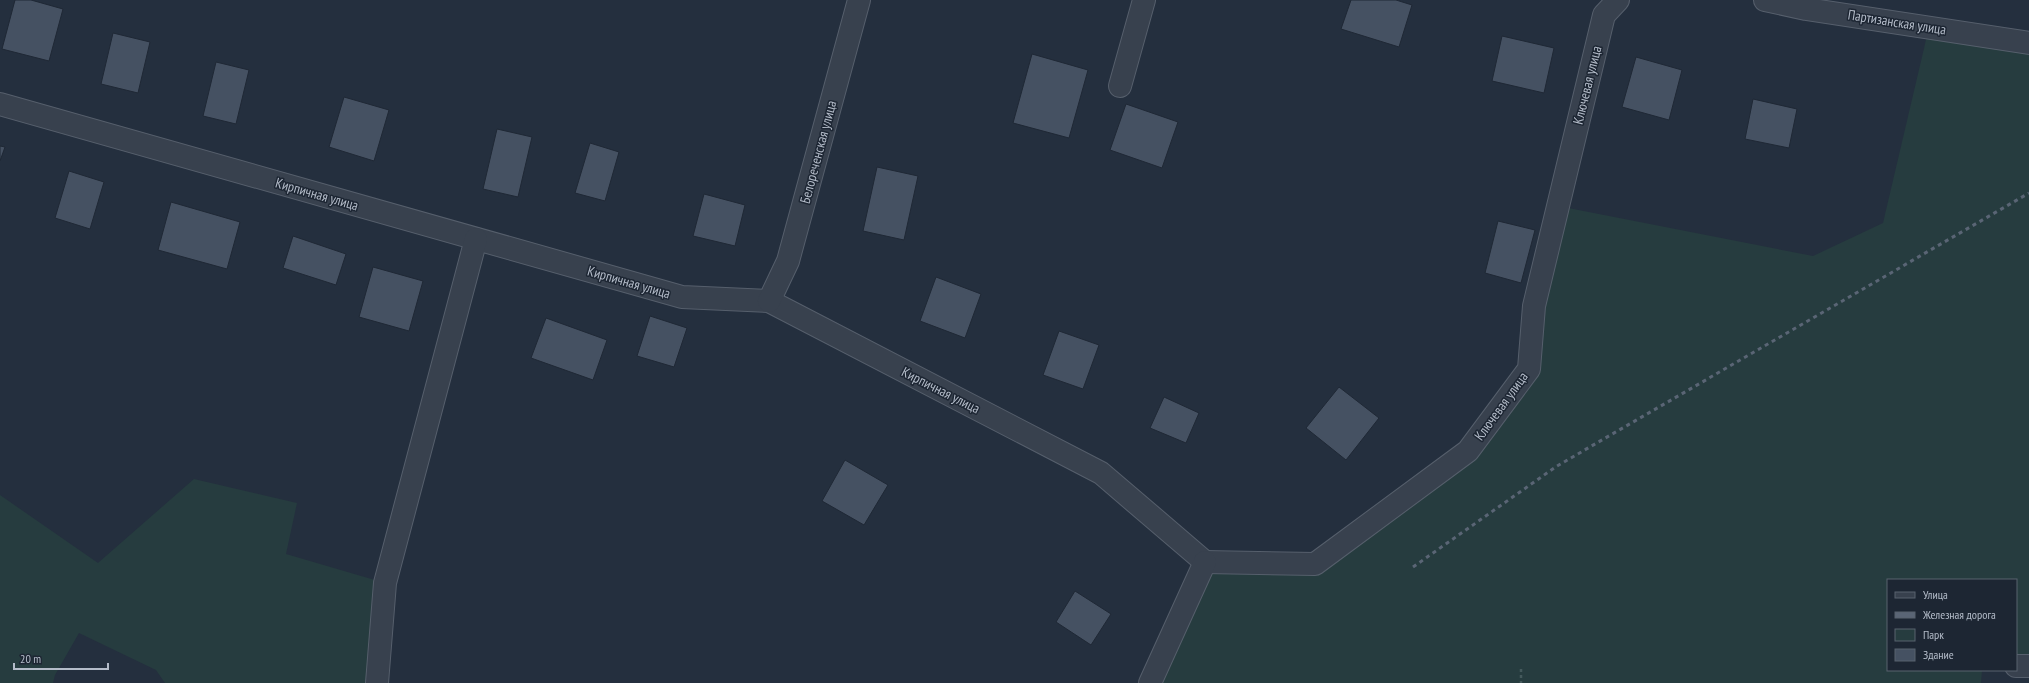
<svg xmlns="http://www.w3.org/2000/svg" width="2029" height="683" font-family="'PT Sans Narrow',sans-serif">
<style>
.green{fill:#263c3f}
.building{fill:#455162;stroke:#1f2835}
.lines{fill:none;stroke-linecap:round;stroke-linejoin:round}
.minor-casing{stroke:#565f6c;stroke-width:24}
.path{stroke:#44595c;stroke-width:2.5;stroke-dasharray:3 3;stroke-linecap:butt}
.minor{stroke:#38414e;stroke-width:22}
.rail{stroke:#5a6575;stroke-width:3;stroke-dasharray:4 4;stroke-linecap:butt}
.labels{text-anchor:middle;stroke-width:3;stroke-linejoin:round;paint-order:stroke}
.street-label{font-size:14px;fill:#b4bcc9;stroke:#1d2633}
</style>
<rect width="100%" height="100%" fill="#242f3e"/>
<g class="green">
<path d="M1929,27l100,16v623h-13v-86h-128v90h94l-1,13h-831l55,-121 110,2 153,-113 61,-82 29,-163 255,50 70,-33z"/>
<path d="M194,479l103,24 -11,51 99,29 -8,100h-212l-9,-13 -77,-37 -24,42 -2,8h-53v-188l98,68z"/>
</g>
<g class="building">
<path d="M15,0h16l32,9 -14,52 -47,-12z"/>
<path d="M1351,0h45l16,5 -13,42 -58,-18z"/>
<path d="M113,33l37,9 -12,51 -37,-9z"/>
<path d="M1502,36l52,12 -10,45 -52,-12z"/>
<path d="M1032,54l56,16 -19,68 -56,-15z"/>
<path d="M1636,57l46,13 -13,50 -47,-13z"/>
<path d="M216,62l33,8 -13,54 -33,-8z"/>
<path d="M344,97l45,13 -15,51 -45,-14z"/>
<path d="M1753,99l44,10 -8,39 -44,-9z"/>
<path d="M1126,104l52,18 -16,46 -52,-18z"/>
<path d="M497,129l35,8 -14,60 -35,-8z"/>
<path d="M590,143l29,9 -14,49 -30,-8z"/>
<path d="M0,146l5,1 -5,14z"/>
<path d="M877,167l41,9 -14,64 -41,-9z"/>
<path d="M69,171l35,11 -14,47 -35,-11z"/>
<path d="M704,194l41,11 -10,41 -42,-10z"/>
<path d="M171,202l69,20 -13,47 -69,-19z"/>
<path d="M1498,221l37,9 -14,53 -36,-10z"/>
<path d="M293,236l53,18 -10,31 -53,-17z"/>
<path d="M373,267l50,14 -14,50 -50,-14z"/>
<path d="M936,277l45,17 -16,44 -45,-17z"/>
<path d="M650,316l37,12 -13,39 -37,-11z"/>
<path d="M546,318l61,22 -14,40 -62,-22z"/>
<path d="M1059,331l40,14 -16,44 -40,-14z"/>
<path d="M1339,387l40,31 -33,42 -40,-32z"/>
<path d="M1164,397l35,16 -13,30 -36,-15z"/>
<path d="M845,460l43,25 -24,40 -42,-24z"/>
<path d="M1075,591l36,23 -20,31 -35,-23z"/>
</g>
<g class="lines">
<defs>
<g id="minor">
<path d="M1765,0l41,9 223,34"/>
<path d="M1120,86l24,-86"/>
<path d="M0,104l682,193 87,4 332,172 104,89"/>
<path d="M769,301l19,-40 71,-261"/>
<path d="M1205,562l110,2 153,-113 61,-82 5,-63 70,-291 14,-15"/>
<path d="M2016,666h13"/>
<path d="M377,683l8,-100 91,-344"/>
<path d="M1150,683l55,-121"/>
</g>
</defs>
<use href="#minor" class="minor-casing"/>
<path class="path" d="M1521,669v14"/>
<use href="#minor" class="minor"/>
<path class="rail" d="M1413,567l144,-101 472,-273"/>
</g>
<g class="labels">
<g class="street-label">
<text transform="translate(1897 22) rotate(9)" y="5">Партизанская улица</text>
<text transform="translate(1587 85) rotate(-76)" y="5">Ключевая улица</text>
<text transform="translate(818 152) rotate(-75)" y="5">Белореченская улица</text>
<text transform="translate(317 194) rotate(16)" y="5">Кирпичная улица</text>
<text transform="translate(629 282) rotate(16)" y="5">Кирпичная улица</text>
<text transform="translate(941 390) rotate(27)" y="5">Кирпичная улица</text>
<text transform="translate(1501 406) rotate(-54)" y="5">Ключевая улица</text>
</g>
</g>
<rect x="1887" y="579" width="130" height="92" fill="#1d2633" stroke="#59626f"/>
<rect x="1895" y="592" width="20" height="6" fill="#38414e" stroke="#59626f"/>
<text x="1923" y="599" font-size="12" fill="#b4bcc9">Улица</text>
<rect x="1895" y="612" width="20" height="6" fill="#5a6575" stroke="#59626f"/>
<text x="1923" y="619" font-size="12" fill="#b4bcc9">Железная дорога</text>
<rect x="1895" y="629" width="20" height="12" fill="#263c3f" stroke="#59626f"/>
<text x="1923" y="639" font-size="12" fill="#b4bcc9">Парк</text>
<rect x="1895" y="649" width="20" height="12" fill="#455162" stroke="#59626f"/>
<text x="1923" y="659" font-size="12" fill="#b4bcc9">Здание</text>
<path d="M14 663v6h94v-6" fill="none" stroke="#b4bcc9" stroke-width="2"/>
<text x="20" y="663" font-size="12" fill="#b4bcc9" stroke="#1d2633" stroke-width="3" paint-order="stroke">20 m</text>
</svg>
